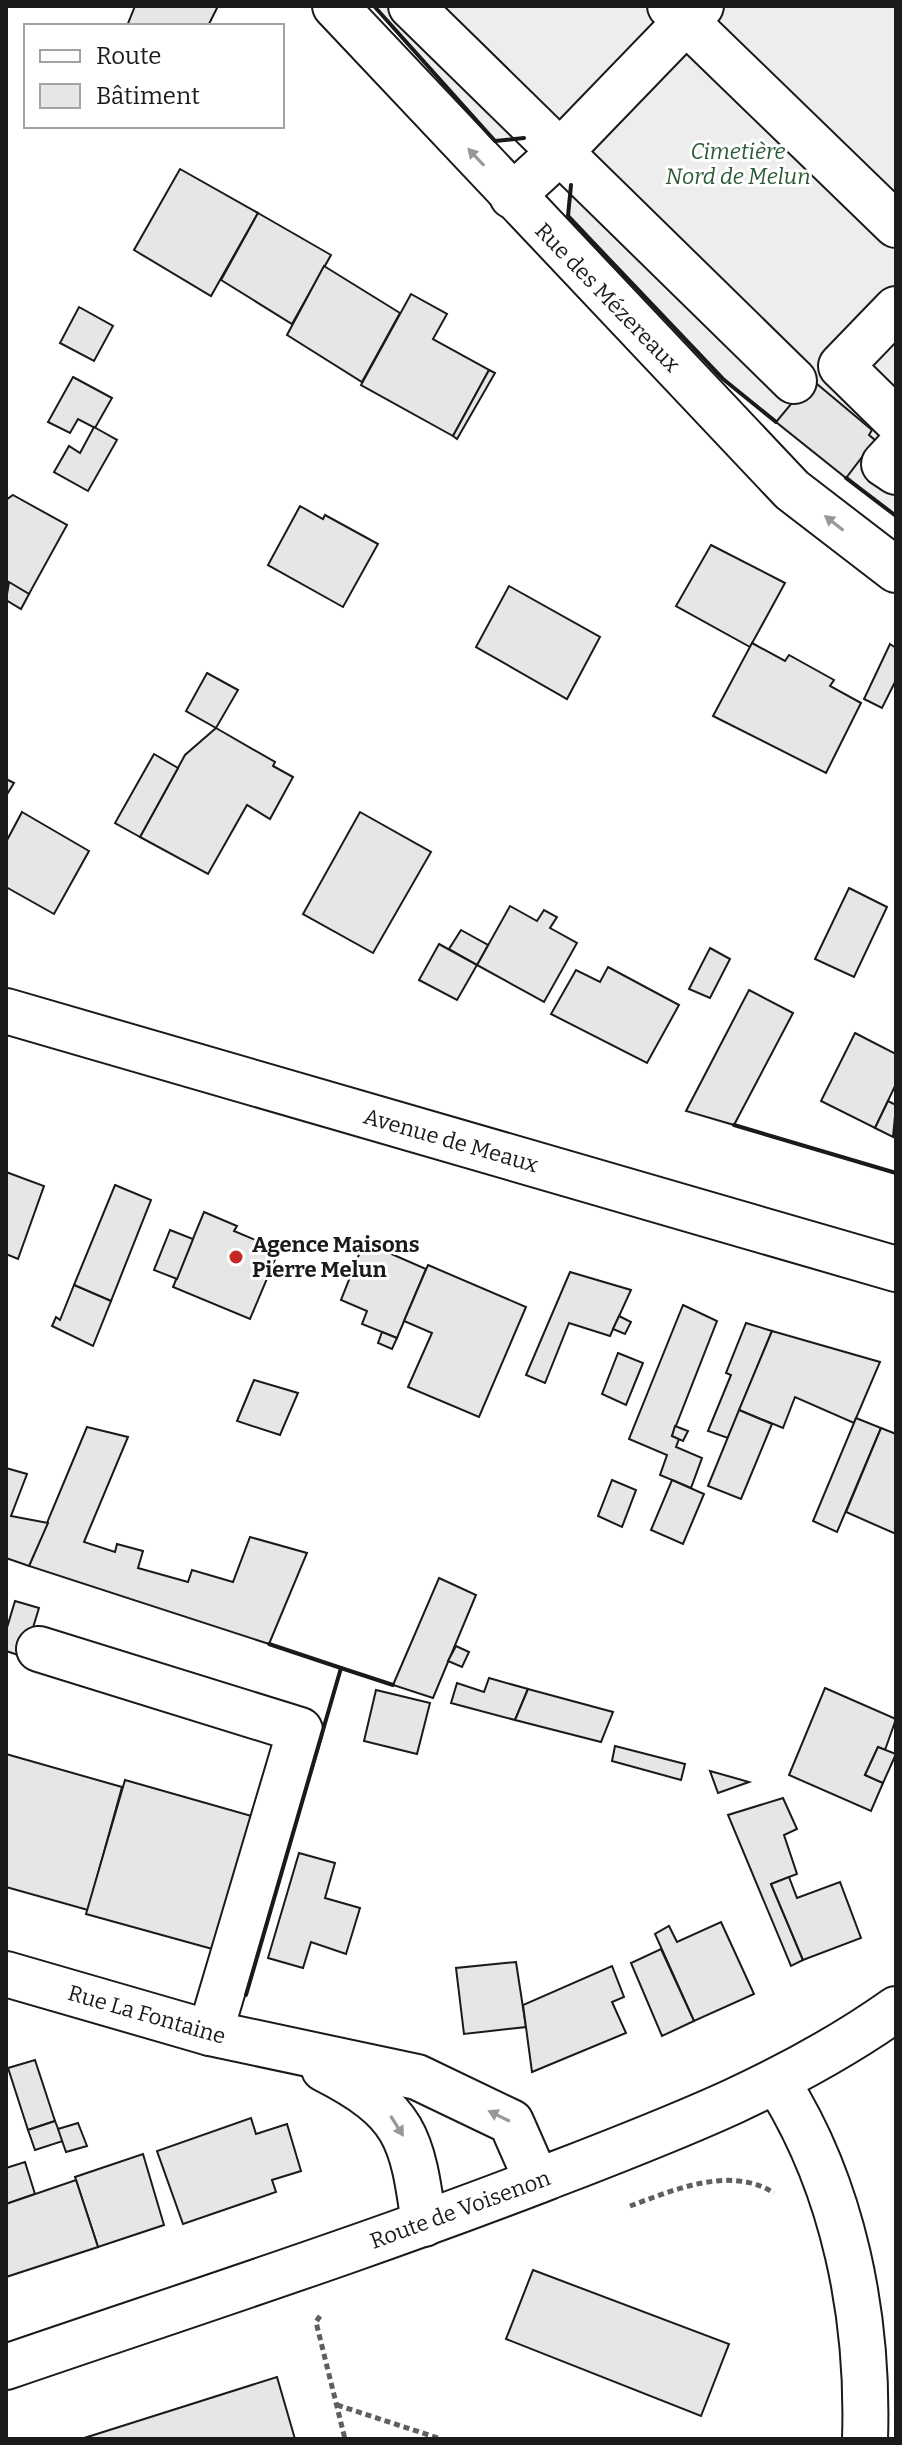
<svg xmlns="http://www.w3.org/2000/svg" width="902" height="2445" font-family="Bitter,serif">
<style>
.built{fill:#ededed;stroke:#6a6a6a;stroke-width:2}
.building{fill:#e6e6e6;stroke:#1a1a1a;stroke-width:2}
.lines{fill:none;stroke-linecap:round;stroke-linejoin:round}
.minor-casing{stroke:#1a1a1a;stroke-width:48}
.major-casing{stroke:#1a1a1a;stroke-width:48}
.path{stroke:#5f5f5f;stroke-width:5;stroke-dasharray:6 4;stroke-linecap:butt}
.minor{stroke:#fff;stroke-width:44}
.major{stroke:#fff;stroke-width:44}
.wall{stroke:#1a1a1a;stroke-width:4}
.oneway{fill:#989898}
.poi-dot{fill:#c62828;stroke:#fff;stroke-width:3}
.labels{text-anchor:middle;stroke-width:6;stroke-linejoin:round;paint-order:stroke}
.park-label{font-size:22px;font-style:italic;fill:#2b5a34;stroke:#fff}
.street-label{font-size:22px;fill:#1a1a1a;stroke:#fff}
.poi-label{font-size:22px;font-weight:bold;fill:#1a1a1a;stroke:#fff;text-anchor:start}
</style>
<rect width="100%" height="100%" fill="#fff"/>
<path class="built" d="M374,6h522v510l-173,-137 -155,-163 3,-39 -40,-40 -36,4z"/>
<g class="building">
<path d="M135,6h83l-10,20h-81z"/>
<path d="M180,169l78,44 -47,83 -77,-46z"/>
<path d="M258,213l73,42 -39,69 -71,-44z"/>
<path d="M324,266l76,47 -38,69 -75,-47z"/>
<path d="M411,294l36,20 -14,25 56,31 -36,66 -92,-51z"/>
<path d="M79,307l34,19 -19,35 -34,-18z"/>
<path d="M489,370l6,3 -38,66 -4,-3z"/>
<path d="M73,377l39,21 -17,30 -17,-9 -8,14 -22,-11z"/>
<path d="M817,384l55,46 -3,5 6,5 -29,38 -70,-56 30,-36 7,4z"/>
<path d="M94,427l23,13 -29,51 -34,-19 15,-26 11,7z"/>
<path d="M13,495l54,30 -38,69 -23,-13v-81z"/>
<path d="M300,506l23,13 2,-4 53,29 -35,63 -75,-42z"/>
<path d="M711,545l74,38 -35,64 -74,-41z"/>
<path d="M9,582l20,12 -8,15 -15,-9z"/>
<path d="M509,586l91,51 -33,62 -91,-52z"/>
<path d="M752,643l33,18 4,-6 45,25 -4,6 31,17 -35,70 -113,-57z"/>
<path d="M890,644l6,4v32l-14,28 -18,-9z"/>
<path d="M207,673l31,17 -22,38 -30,-17z"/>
<path d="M216,728l59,34 -2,4 20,11 -23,42 -23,-14 -39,69 -68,-37 45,-82z"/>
<path d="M154,754l24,14 -38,69 -25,-14z"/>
<path d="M6,779l8,4 -8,13z"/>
<path d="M22,812l67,39 -35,63 -48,-27v-45z"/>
<path d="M360,812l71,40 -58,101 -70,-39z"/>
<path d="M849,888l38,19 -33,70 -39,-18z"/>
<path d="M510,906l27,15 7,-11 13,7 -7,11 27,15 -33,59 -67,-37z"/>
<path d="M461,930l27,15 -11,20 -28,-16z"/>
<path d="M439,944l38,21 -20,35 -38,-20z"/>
<path d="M710,948l20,11 -20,39 -21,-9z"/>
<path d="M608,967l71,38 -32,58 -96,-49 25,-44 24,12z"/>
<path d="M749,990l44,23 -59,112 -48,-14z"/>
<path d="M855,1033l41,21v30l-21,44 -54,-27z"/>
<path d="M888,1101l8,4 -3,32 -18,-9z"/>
<path d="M6,1172l38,14 -26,73 -12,-5z"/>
<path d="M115,1185l36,15 -40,101 -37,-16z"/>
<path d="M204,1212l33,14 -3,5 45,19 -29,69 -77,-32z"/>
<path d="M170,1230l23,9 -16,40 -23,-9z"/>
<path d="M364,1242l62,27 -29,69 -35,-14 5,-13 -26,-11z"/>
<path d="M428,1265l98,42 -47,110 -71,-30 24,-54 -28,-12z"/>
<path d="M570,1272l61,18 -21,46 -41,-13 -24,60 -19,-8z"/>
<path d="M74,1285l37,16 -18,45 -41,-20 4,-9 4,3z"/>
<path d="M683,1305l34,16 -45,115 7,3 -3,8 26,11 -11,30 -31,-13 7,-20 -38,-16z"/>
<path d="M619,1316l12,6 -6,12 -12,-5z"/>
<path d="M746,1323l26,8 -44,107 -20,-7 23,-56 -5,-2z"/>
<path d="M772,1331l108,31 -26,61 -59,-26 -12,31 -44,-18z"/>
<path d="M382,1332l15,6 -5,11 -14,-6z"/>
<path d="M618,1353l25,10 -17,42 -24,-11z"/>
<path d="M254,1380l44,13 -18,42 -43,-14z"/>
<path d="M739,1410l33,14 -31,75 -33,-13z"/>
<path d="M856,1418l25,10 -44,104 -24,-11z"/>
<path d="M675,1426l13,5 -5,10 -11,-5z"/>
<path d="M87,1427l41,10 -44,105 31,10 2,-8 26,7 -5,17 50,14 4,-12 41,12 17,-45 57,16 -38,91 -240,-78z"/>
<path d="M881,1428l15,6v100l-50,-22z"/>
<path d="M6,1468l21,6 -16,42 37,7 -19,43 -23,-8z"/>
<path d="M612,1480l24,10 -14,37 -24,-11z"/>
<path d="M672,1480l32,14 -21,50 -32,-14z"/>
<path d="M439,1578l37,17 -43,103 -40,-13z"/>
<path d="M15,1601l24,7 -15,49 -18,-6v-20z"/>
<path d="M456,1646l13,6 -7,15 -14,-6z"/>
<path d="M489,1678l39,11 -13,31 -64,-17 6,-20 27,9z"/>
<path d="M825,1688l71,31 -11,31 -7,-3 -13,28 18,8 -12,28 -82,-36z"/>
<path d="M528,1689l85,23 -12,30 -86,-22z"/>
<path d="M376,1690l54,13 -13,51 -53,-13z"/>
<path d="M615,1746l70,18 -4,16 -69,-19z"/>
<path d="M878,1747l18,7 -13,29 -18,-8z"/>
<path d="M6,1754l116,33 -34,123 -82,-23z"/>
<path d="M710,1771l39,11 -31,11z"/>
<path d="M125,1780l130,37 -39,133 -130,-36z"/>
<path d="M783,1798l14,31 -13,6 13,39 -26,10 32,76 -12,6 -63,-151z"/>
<path d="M299,1853l36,10 -10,35 35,10 -14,46 -35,-12 -8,26 -35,-10z"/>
<path d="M789,1877l8,21 43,-16 21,56 -58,22 -32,-76z"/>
<path d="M721,1922l33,72 -60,27 -39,-87 14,-8 8,16z"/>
<path d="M661,1949l33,72 -32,15 -31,-73z"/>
<path d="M516,1962l10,65 -62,7 -8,-66z"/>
<path d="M612,1966l12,31 -12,5 14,31 -94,39 -9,-67z"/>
<path d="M35,2060l20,61 -27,9 -20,-62z"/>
<path d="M251,2118l5,16 31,-10 14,47 -29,9 4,12 -93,32 -26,-73z"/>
<path d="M55,2121l8,20 -28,9 -7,-20z"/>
<path d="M78,2123l9,23 -21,6 -8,-23z"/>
<path d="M143,2154l21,71 -66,22 -23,-70z"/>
<path d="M25,2162l10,32 -29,10v-36z"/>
<path d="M76,2180l22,67 -92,30v-73z"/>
<path d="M533,2270l196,74 -28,72 -195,-77z"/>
<path d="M277,2377l18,62h-214z"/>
</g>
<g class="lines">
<defs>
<g id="minor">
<path d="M335,6l457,484 104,80"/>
<path d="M411,6l383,375"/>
<path d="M670,6l226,219"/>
<path d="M512,196l49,-45 140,-145"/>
<path d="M896,309l-55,57 55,54"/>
<path d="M896,451l-12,13 12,8"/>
<path d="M39,1649l261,81 -90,303"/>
<path d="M6,1974l204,59 207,44 94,45 26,59"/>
<path d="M324,2069c82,42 88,67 100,155"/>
<path d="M778,2083c66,105 91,233 87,356"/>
<path d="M6,2367c181,-62 364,-121 542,-190 124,-48 239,-91 348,-168"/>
</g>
<path id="major" d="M6,1011l890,258"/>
</defs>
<use href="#minor" class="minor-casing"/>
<use href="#major" class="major-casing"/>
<g class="path">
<path d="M630,2206c44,-16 100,-41 144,-13"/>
<path d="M320,2316l-4,6 29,117"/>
<path d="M337,2405l104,34"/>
</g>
<use href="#minor" class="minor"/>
<use href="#major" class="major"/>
<g class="wall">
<path d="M374,6l121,135 29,-3"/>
<path d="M571,185l-3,31 155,163 53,43"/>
<path d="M846,478l50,38"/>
<path d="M734,1125l162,48"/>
<path d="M269,1644l72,24"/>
<path d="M246,1995l95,-327 52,17"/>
</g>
</g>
<defs><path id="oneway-solid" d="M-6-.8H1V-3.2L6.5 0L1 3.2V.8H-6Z" transform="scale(2)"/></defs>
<g class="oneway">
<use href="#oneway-solid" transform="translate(476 157) rotate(-133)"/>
<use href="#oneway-solid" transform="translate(834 523) rotate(-142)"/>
<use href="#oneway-solid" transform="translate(499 2116) rotate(-154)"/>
<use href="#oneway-solid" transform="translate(397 2126) rotate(58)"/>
</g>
<circle class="poi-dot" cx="236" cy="1257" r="8"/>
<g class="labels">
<g class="park-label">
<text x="738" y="159">Cimetière<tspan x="738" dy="25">Nord de Melun</tspan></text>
</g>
<g class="street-label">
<text transform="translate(608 297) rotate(46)" y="8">Rue des Mézereaux</text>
<text transform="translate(451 1140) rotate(16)" y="8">Avenue de Meaux</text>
<text transform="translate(147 2014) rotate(16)" y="8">Rue La Fontaine</text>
<text transform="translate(460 2209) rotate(-20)" y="8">Route de Voisenon</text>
</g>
<g class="poi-label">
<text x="252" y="1252">Agence Maisons<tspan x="252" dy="25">Pierre Melun</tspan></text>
</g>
</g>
<rect width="902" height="2445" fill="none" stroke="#1a1a1a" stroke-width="16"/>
<rect x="24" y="24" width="260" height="104" fill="#ffffff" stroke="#a3a3a3" stroke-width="2"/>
<rect x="40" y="50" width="40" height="12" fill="#ffffff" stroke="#a3a3a3" stroke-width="2"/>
<text x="96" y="64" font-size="24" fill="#1a1a1a">Route</text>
<rect x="40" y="84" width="40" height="24" fill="#e6e6e6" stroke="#a3a3a3" stroke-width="2"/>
<text x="96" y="104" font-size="24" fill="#1a1a1a">Bâtiment</text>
</svg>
